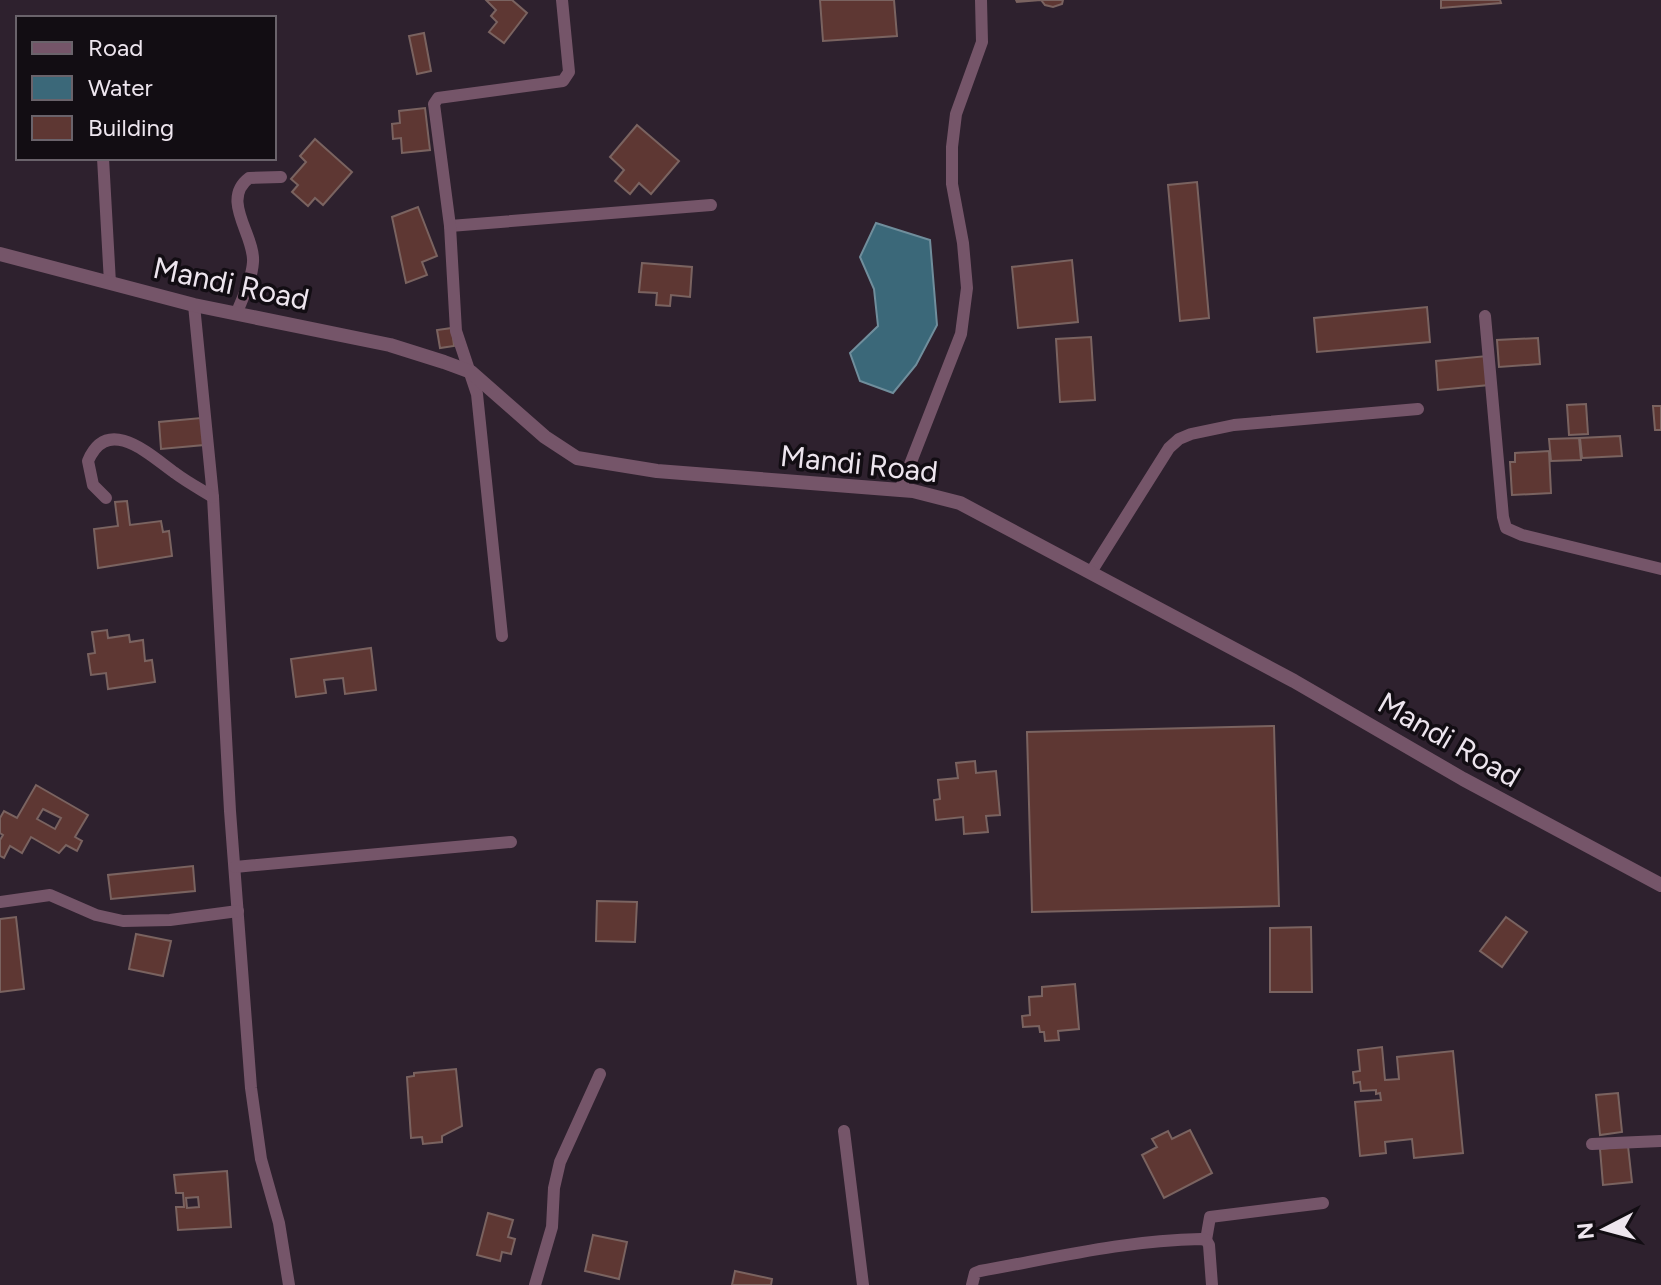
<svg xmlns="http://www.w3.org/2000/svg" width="1661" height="1285" font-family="Figtree,sans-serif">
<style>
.water{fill:#3b6879;stroke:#708e9c;stroke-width:2}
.building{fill:#5e3733;stroke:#7a6360;stroke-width:2;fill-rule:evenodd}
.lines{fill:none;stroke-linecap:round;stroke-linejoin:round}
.minor{stroke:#755569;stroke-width:12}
.tertiary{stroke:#755569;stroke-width:14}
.labels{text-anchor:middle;stroke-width:7;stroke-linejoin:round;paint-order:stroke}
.street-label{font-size:30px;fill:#ede5ee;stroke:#120d13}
</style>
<rect width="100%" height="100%" fill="#2e212e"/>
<path class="water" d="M876,223l54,17 7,85 -21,40 -23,28 -33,-12 -10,-28 28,-27 -4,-37 -14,-32z"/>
<g class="building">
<path d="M486,0h26l15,13 -23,30 -15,-11 8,-10 -6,-6 5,-6z"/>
<path d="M820,0h74l3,36 -74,5z"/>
<path d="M1016,0h47l-1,4 -9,3 -8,-2 -4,-5 -24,2z"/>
<path d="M1441,0h59l1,3 -60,5z"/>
<path d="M424,33l7,38 -14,3 -8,-38z"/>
<path d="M425,108l5,42 -28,3 -1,-15 -8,1 -1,-15 8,-1 -1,-12z"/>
<path d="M637,125l42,36 -28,33 -12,-11 -9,11 -15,-13 9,-11 -14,-13z"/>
<path d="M315,139l37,33 -29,33 -8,-7 -7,8 -16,-14 6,-7 -7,-6 15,-17 -6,-6z"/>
<path d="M1197,182l12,136 -29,3 -12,-136z"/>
<path d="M418,207l19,49 -15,6 5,13 -21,8 -14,-66z"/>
<path d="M1072,260l6,62 -60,6 -6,-61z"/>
<path d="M642,263l50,4 -2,30 -19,-2 -1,11 -14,-1 1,-12 -18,-1z"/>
<path d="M1427,307l3,35 -113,10 -3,-34z"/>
<path d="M452,328l2,18 -14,2 -3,-18z"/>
<path d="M1091,337l4,63 -35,2 -4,-63z"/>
<path d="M1538,338l2,26 -41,3 -2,-27z"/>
<path d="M1487,356l2,29 -51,5 -2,-29z"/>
<path d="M1586,404l2,30 -19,1 -2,-30z"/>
<path d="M1653,406h8v24h-6z"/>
<path d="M201,418l3,27 -43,4 -2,-27z"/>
<path d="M1620,436l2,20 -40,2 -2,-20z"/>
<path d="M1579,438l2,22 -30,1 -2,-22z"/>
<path d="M1549,451l2,42 -39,2 -2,-33h5v-9z"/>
<path d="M127,501l3,24 31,-4 2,11 6,-1 3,25 -74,12 -4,-39 24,-3 -3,-24z"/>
<path d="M107,630l1,8 21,-3 1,7 13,-2 2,21 7,-1 3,22 -47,7 -2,-16 -15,2 -3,-21 7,-1 -3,-21z"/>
<path d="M371,648l5,42 -31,4 -2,-16 -19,2 2,13 -30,4 -5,-38z"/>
<path d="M1274,726l5,180 -247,6 -5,-180z"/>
<path d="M975,761l1,12 20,-2 4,44 -14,1 2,16 -24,2 -1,-17 -27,3 -2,-20 6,-1 -2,-19 20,-2 -2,-15z"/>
<path d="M36,785l52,30 -13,22 7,4 -5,10 -11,-6 -7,8 -28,-16 -9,16 -12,-7 -6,12 -4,-2v-16l3,-5 -3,-2v-15l4,-7 13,7zM43,809l18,9 -6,11 -18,-10z"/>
<path d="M193,866l2,25 -84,8 -3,-24z"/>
<path d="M597,901l40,1 -2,40 -39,-1z"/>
<path d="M16,917l8,72 -24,3v-73z"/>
<path d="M1506,917l21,15 -25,35 -22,-16z"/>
<path d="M1311,927l1,65h-42v-64z"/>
<path d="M136,934l35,7 -8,35 -34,-7z"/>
<path d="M1075,984l4,45 -21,2 1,9 -14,1 -1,-9h-4l-1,-6 -16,1 -1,-11 8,-1 -1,-18 13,-1v-9z"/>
<path d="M1382,1047l3,33 14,-1 -2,-22 56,-6 10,102 -49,5 -2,-19 -27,3 1,11 -26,3 -5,-54 26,-2 -1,-7 -4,1v-4l-15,1 -1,-9 -6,1 -1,-11 7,-1 -2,-21z"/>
<path d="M456,1069l6,57 -20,10v6l-19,2 -1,-7 -11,1 -4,-61 7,-1v-3z"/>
<path d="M1618,1093l4,39 -22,3 -4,-40z"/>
<path d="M1190,1130l22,43 -48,25 -22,-43 15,-8 -5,-8 16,-8 4,8z"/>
<path d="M1628,1146l4,36 -29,3 -3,-36z"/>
<path d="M227,1171l4,56 -53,3 -2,-23h8l-1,-14h-7l-2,-18zM198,1197l1,10 -12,1 -1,-10z"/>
<path d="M488,1213l25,7 -5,17 7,2 -4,15 -9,-2 -2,9 -23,-6z"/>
<path d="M593,1235l34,7 -8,37 -34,-8z"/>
<path d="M735,1271l37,8 -1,6h-39z"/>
</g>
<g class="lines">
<g class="minor">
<path d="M103,158l7,125"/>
<path d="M450,226l261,-21"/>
<path d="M194,305l19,192 17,314 21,277 10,71 18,64 10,62"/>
<path d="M237,312c6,-15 15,-33 16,-50 2,-27 -33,-62 -4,-84l32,-1"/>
<path d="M1485,316l18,201 3,11 16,7 139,34"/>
<path d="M900,490l61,-156 6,-46 -4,-45 -11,-59v-37l4,-33 26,-72 -1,-42"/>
<path d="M106,498l-13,-13 -5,-24c20,-47 63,-5 87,12 12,9 25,16 38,24"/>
<path d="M1091,572l78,-124 10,-9 12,-5 43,-9 184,-16"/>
<path d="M502,636l-25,-242 -21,-63 -6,-105 -16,-122 4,-6 125,-17 6,-9 -7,-72"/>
<path d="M235,867l276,-25"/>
<path d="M0,902l50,-7 46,20 27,6 47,-1 68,-9"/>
<path d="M844,1131l19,154"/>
<path d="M1592,1144l69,-3"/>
<path d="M1206,1240l4,-23 113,-14"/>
<path d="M535,1285l17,-58 2,-39 6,-26 40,-88"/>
<path d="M972,1285l3,-12 5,-2c73,-13 146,-31 221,-32l5,1 3,5 3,40"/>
</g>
<path class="tertiary" d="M0,254l194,51 196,40 54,17 27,10 74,65 32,21 80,13 256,20 47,12 334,178 169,98 198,106"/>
</g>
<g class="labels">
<g class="street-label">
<text transform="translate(231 284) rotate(12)" y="10">Mandi Road</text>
<text transform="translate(859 464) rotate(6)" y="10">Mandi Road</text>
<text transform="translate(1449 740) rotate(30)" y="10">Mandi Road</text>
</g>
</g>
<rect x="16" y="16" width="260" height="144" fill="#120d13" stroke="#6a636b" stroke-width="2"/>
<rect x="32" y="42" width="40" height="12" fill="#755569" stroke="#6a636b" stroke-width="2"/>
<text x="88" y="56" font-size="24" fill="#ede5ee">Road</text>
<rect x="32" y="76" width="40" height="24" fill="#3b6879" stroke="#6a636b" stroke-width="2"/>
<text x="88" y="96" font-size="24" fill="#ede5ee">Water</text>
<rect x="32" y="116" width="40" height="24" fill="#5e3733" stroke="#6a636b" stroke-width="2"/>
<text x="88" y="136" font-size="24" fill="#ede5ee">Building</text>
<g transform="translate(1605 1229) rotate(264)" stroke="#120d13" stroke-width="6" paint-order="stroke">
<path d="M0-6L14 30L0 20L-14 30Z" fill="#ede5ee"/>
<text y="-12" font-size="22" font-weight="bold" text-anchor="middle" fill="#ede5ee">N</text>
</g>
</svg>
